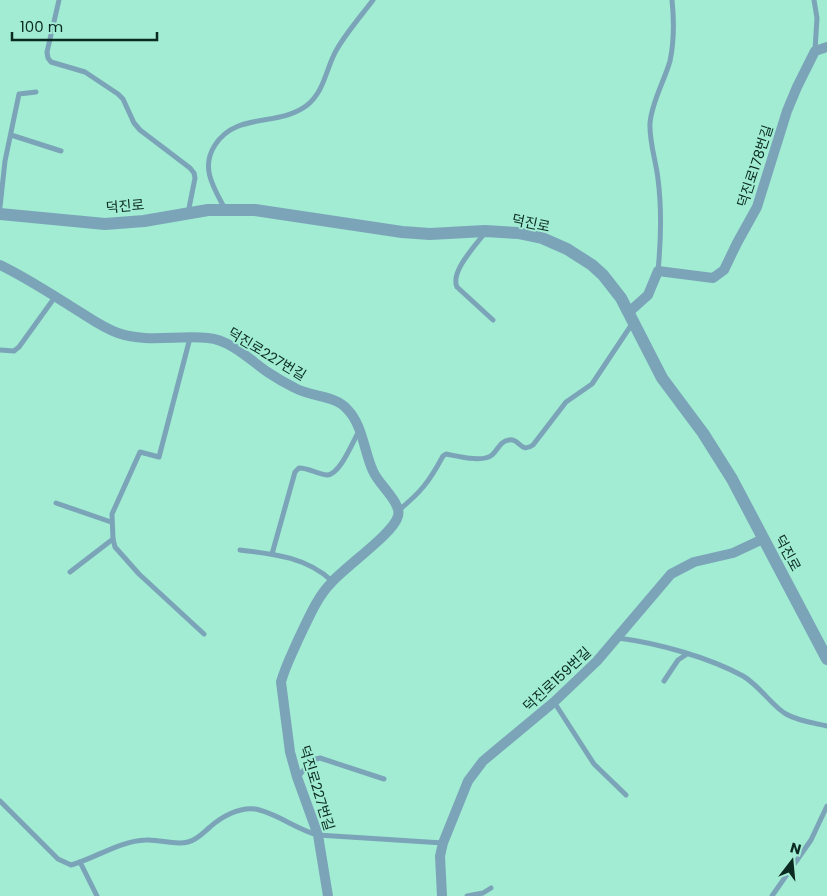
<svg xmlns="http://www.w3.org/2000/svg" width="827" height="896" font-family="Poppins,'Noto Sans KR',sans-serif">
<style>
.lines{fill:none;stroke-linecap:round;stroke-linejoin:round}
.service{stroke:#7ca4b9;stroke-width:5}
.minor{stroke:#7ca4b9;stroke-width:10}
.tertiary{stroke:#7ca4b9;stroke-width:12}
.labels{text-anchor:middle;stroke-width:4;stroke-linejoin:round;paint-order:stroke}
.street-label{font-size:14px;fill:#0b2b22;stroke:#a1ecd3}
</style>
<rect width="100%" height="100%" fill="#a1ecd3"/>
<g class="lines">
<g class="service">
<path d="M59,0l-12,52 1,6 3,4 34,10 33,22 5,5 11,24 6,7 50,38 4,5 1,5 -7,35"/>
<path d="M814,0l3,18 -2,32"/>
<path d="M11,135l50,16"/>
<path d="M0,207l5,-46 14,-67 17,-2"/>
<path d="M225,209c-11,-21 -25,-41 -10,-64 21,-33 62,-18 91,-39 19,-14 20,-39 31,-57 10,-17 24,-33 36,-49"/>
<path d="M484,234c-9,12 -34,38 -27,53l36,33"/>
<path d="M658,271c3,-31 4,-61 0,-92 -2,-18 -9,-38 -8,-56 2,-22 14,-41 20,-62 4,-19 4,-42 2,-61"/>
<path d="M190,338l-31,119 -19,-5 -28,62 1,25 2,8 24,27 65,60"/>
<path d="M0,350l14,1 5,-4 36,-50"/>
<path d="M56,503l55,19"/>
<path d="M399,510c22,-18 30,-28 44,-54l3,-2c11,2 37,9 46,1 6,-5 8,-14 17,-15 11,-2 11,14 24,5l33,-43 26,-18 40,-60"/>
<path d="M240,550c34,4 66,7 92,31"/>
<path d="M272,554l23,-82 4,-4c10,0 18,6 28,7 13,0 26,-34 32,-44"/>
<path d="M70,572l43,-33"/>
<path d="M618,638c39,5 90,19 125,38 17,10 29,30 43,38 12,7 28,9 41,12"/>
<path d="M664,681l14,-21 9,-6"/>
<path d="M554,702l40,62 32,31"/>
<path d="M298,777l14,-17 8,-2 64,21"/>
<path d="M0,801l58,58 13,6c25,-7 48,-24 75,-25 14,-1 29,6 42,2 9,-2 15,-9 22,-15 11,-10 29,-20 45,-18 20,3 42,21 63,26l125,8"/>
<path d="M80,862l17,34"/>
<path d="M467,896l16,-3 8,-5"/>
<path d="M772,896l39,-56 16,-34"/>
</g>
<g class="minor">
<path d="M0,265c25,12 48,27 72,42 15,9 29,20 46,26 28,10 60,2 90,5 23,2 43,23 61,35 9,6 18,11 26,15 16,9 40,7 52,21 16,16 17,43 26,62 5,13 29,32 25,45 -4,17 -52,50 -66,66 -16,16 -24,38 -34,58 -6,14 -13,27 -17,42l9,70 7,25 21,58 10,61"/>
<path d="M629,312l19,-17 10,-24 55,7 11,-8 13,-27 20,-36 30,-96 10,-24 18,-36 12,-4"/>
<path d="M442,896l-2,-40 3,-13 25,-62 15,-20 71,-59 43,-41 74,-87 23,-12 39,-9 30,-14"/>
</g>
<path class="tertiary" d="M0,214l105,10 39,-3 64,-11h47l147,22 28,2 55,-3 33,2 24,5 25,11 25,16 11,10 18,23 41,80 41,55 29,46 95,180"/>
</g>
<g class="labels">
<g class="street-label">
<text transform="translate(755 166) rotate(-72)" y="5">덕진로178번길</text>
<text transform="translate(125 206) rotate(-5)" y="5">덕진로</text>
<text transform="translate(531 223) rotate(12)" y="5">덕진로</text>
<text transform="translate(267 354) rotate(31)" y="5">덕진로227번길</text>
<text transform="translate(788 553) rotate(62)" y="5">덕진로</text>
<text transform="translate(557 679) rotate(-43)" y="5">덕진로159번길</text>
<text transform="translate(317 788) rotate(73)" y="5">덕진로227번길</text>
</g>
</g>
<g transform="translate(792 861) rotate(16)" stroke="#a1ecd3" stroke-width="4" paint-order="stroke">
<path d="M0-4L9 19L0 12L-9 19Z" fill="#0b2b22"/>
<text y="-8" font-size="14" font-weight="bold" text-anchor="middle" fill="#0b2b22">N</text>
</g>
<path d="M12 32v8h145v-8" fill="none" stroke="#0b2b22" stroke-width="2.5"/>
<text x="20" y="32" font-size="15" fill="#0b2b22" stroke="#a1ecd3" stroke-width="4" paint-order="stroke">100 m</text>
</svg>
